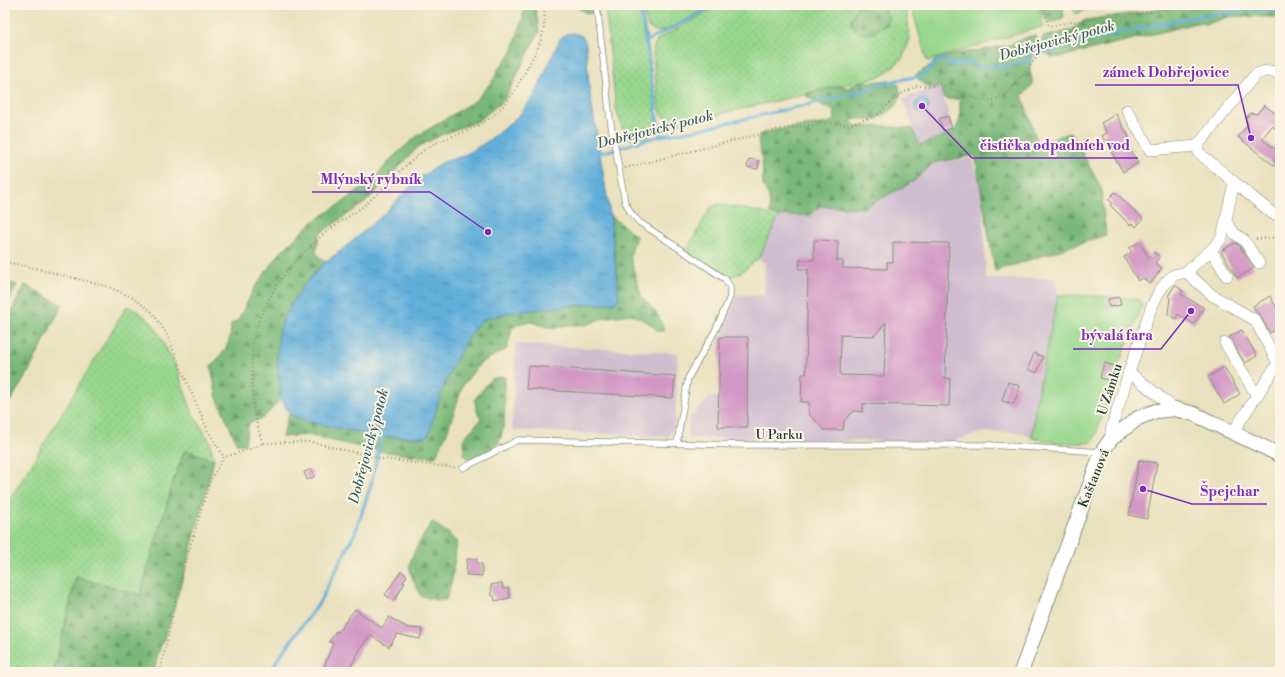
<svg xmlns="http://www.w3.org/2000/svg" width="1285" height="677" font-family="'Libre Bodoni',serif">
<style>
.industrial{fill:#cfbdcf}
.grass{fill:url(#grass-dots);stroke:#5b8a60}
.forest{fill:url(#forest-firs);stroke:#4c7a56}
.garden{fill:#97d78d;stroke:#5b8a60}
.water{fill:url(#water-ripples);stroke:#407687}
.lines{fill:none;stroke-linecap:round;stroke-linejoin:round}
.stream{stroke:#61aeda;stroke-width:3}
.building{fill:#d297c5;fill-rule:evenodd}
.service-casing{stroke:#848f79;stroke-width:7}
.minor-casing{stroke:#848f79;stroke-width:12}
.tertiary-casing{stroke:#848f79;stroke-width:16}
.path{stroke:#848f79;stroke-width:2;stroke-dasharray:1 3;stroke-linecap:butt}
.service{stroke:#fff;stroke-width:5.5}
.minor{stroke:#fff;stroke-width:11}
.tertiary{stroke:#fff;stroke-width:14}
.labels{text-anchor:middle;stroke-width:4;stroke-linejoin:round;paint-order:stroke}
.street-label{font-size:13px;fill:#1f3d34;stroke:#fcf5e5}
.water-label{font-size:14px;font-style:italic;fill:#335f66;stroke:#fcf5e5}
.leader{fill:none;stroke:#7b2cbf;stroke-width:1.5}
.callout-dot{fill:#7b2cbf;stroke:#fcf5e5;stroke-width:1.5}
.callout-label{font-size:14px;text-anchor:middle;font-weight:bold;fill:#7b2cbf;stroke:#fcf5e5;stroke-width:4;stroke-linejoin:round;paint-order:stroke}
</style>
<defs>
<pattern id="grass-dots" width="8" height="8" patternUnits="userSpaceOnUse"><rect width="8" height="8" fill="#97d78d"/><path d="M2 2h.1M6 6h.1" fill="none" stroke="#82b97a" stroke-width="1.8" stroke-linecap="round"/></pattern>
<pattern id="forest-firs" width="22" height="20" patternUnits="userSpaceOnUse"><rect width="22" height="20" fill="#79b878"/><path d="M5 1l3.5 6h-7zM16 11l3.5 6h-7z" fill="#639763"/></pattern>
<pattern id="water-ripples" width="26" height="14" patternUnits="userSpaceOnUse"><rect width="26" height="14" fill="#61aeda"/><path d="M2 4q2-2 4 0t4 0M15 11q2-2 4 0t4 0" fill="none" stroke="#4f8fb2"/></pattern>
</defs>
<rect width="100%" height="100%" fill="#fcf5e5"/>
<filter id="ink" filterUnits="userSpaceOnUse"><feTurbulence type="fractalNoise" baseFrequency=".025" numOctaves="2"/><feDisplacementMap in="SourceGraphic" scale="8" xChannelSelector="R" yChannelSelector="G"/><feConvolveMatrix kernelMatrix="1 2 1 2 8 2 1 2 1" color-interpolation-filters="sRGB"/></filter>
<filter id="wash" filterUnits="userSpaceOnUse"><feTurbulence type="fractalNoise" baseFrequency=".012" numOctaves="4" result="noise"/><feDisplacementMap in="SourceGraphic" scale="16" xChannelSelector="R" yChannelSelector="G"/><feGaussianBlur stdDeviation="0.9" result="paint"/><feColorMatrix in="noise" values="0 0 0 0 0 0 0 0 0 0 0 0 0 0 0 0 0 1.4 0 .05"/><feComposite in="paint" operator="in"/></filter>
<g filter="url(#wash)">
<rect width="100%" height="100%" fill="#e9e1be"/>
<g class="industrial">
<path d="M940,86l14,46 -35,13 -16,-46z"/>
<path d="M971,158l11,30 4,91 69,-1 3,17 -22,107 -4,36 -11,-5 -38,-1 -32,10 -263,-4 1,-19 20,-21 12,-1 2,-65 14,-37h27l1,-32 -7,-4 21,-43 32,-1 9,-9 43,2 51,-27 19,-18z"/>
<path d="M516,344l162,9 -3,71 -6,13 -157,-7z"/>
</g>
<g class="grass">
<path d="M606,5h35l8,46 7,66c0,11 -6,25 -19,24 -4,0 -8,-3 -12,-5l-9,-27 -10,-96z"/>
<path d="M642,5h70l-43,24 -11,3 -10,-5z"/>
<path d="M720,5h186l4,34 -8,20 -20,17 -209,49 -11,-9 -4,-12 -5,-51 1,-7 4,-7z"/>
<path d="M719,204l60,12 -21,43 -18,14 -15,6 -40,-26 26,-46z"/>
<path d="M127,306l12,6 14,12 8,14 16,32 16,44 16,26 5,20 -29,-10 -11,29 -34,116 -64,-18 -22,95h-49v-164z"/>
</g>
<g class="forest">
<path d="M523,5h12l4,27 -34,67 -27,22 -35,13 -25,13 -52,55 -47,32 -3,19 9,9 -22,24 -26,71 4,42 -18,19 -14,5 -4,21h-8l-21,-49 -5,-29c13,-13 21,-23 20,-42l7,-4 17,-33 25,-34 31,-30 34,-22 34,-28 14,-16 23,-20 60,-37 18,-21 5,-11 13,-16 11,-34z"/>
<path d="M575,5h22l1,9c-10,-1 -16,-1 -23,-9z"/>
<path d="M858,5h25l5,11v8c-14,9 -26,17 -38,-1l4,-11z"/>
<path d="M1039,5h24l1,12c-15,11 -19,2 -25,-12z"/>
<path d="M1210,5h70v14l-8,-2 -41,-1 -24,8 -12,-1 -33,9 -102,25h-9l-10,-12 2,-8 29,-7 13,-10 94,-13h14z"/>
<path d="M1034,35l4,5 -7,21 -1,9 3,14 -11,12 16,48 33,-12 30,56 5,47 -111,36 -20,-116 -42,8 -19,18 -51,27 -43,-2 -9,9 -32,1 -9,-2 -1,-17 -6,-12 -1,-27 -4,-17 2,-7 16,-4 52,-7 7,-3 -1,-9 -27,-14 -2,-3 35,-9 7,3 15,-7 9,1 18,-2 10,5c0,4 2,10 1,13 -2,10 -17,19 -27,21 -8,1 -14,-2 -22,2l6,6 27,-1 29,3 6,16 35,-13 6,-12v-21h-12l-5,-2 -3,-11 -10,3 -12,-10 -2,-4 12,-8 7,-7 22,-6 52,-9 14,-6z"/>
<path d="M610,215l26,21 -6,20 11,40 17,19 6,16h-6l-9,-8 -18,-9 -28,4 -17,7h-19l-14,4 -21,-7 -12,1 -8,5 -5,21 -27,14 -17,22 -17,50 -11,22 -16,-1 -41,-5 -71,-16 -25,2 7,-23 15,7 77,16 43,1c11,-29 35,-102 60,-119 12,-7 30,-7 44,-9 28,-3 54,-6 82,-6l8,-22z"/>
<path d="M5,281l12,4 -12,22z"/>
<path d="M25,285l37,20 -33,66 -24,39v-86z"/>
<path d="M505,376c-1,16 2,53 -6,66 -3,5 -23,15 -30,17l-5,-4v-17l17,-19 -5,-11 -1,-9 16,-20z"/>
<path d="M185,450l29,10 -23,89 -22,76 -11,29 -4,18h-100l22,-95 64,18 34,-116z"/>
<path d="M432,522l16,11 9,9 -5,37 -6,21h-10l-15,-4c-4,-8 -9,-17 -11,-26 -3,-12 16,-37 22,-48z"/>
</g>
<g class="garden">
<path d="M911,5h127l6,21 -117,35z"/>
<path d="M1072,5h24l-20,9z"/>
<path d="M1058,295c27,0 54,1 81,5l3,6 -24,60 -22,69 -5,8h-33l-26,-5 4,-36z"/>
</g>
<g class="water">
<path d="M573,33l9,3 4,7 3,44 21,128 9,82 -3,5 -6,2h-20l-83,9 -22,6 -8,6 -14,21 -13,26 -10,24 -11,38 -3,3h-45l-77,-16 -15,-7 -8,-15 -4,-42 2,-25 6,-17 18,-29 22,-24 18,-13 42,-36 33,-34 25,-17 20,-6 22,-13 22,-17 14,-13 14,-18 25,-56 6,-5z"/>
<circle cx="922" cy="106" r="7"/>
</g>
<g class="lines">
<g class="stream">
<path d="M640,5l20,131"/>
<path d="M645,42l72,-37"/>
<path d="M597,154l63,-18 36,-6 110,-25 47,-11 41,-13 26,-5 7,-4 10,-11 5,-1 13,5 10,-3 19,5 10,-1 10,1 23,-6 6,-6 19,-4 15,-5 59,-15 59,-12 62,-10 24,1 9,4"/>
<path d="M271,672l6,-12 42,-57 36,-70 16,-48 11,-52"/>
</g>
</g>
<g id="blocks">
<g class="building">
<path d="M1264,105l16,12v15l-8,-6 -10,13 13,10 5,-7v28l-42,-33 10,-12 -2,-7 4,-5 7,1z"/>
<path d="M1116,114l13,23 -5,3 14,23 -15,9 -21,-36 5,-3 -6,-10z"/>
<path d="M948,116l4,12 -9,3 -4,-12z"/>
<path d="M749,159l10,2 -1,8 -11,-2z"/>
<path d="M1115,192l28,27 -7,8 -4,-4 -2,2 -20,-20 2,-2 -4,-4z"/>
<path d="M814,240l24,1 -1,20h6v7l44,1v-7h6v-20l56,1 -4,135h5l-1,28 -86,-2v8l-9,-1 -10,10 -1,9h-19l-15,-16v-12h-8l1,-28h4l2,-105h-9l1,-9h14zM886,322l-2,54 -44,-1 1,-40 33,1z"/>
<path d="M1139,242l10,16 5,-6 6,5 -5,6 7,5 -12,16 -7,-6 -5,3 -14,-24 8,-5 -3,-4z"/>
<path d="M1235,243l4,2 15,23 -17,10 -16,-27z"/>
<path d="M1175,285l8,6 -2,3 23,14 -10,16 -16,-10 -2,5 -8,-5 2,-16 -2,-2z"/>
<path d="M1270,296l10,18v13l-10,6 -9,-16 -8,-11z"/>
<path d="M1119,297l2,8 -12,2 -1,-8z"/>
<path d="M1242,330l15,26 -12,7 -16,-26z"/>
<path d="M720,337h28l-1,90h-29z"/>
<path d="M1034,353l9,4 -6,16 -9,-4z"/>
<path d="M1104,363l11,3 -5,15 -10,-3z"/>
<path d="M528,366l147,10 -2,22 -147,-9z"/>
<path d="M1224,367l16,27 -16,10 -16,-27z"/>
<path d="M1008,382l12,4 -6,18 -12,-3z"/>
<path d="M1139,460l18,3 -10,56 -18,-4z"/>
<path d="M312,469l2,8 -7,3 -3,-8z"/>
<path d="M467,559h10v4l5,1v12l-16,-1z"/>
<path d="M401,571l6,5 -4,6 2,1 -11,18 -9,-6z"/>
<path d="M502,583l1,6 5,-1 2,10 -15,3 -1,-5 -4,-2 2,-3 -1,-6z"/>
<path d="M355,609l27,19 7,-11 19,11 14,1 -2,10 -23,-5 -8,13 -19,-12 -10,14 -12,23h-23l1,-5h-2l9,-24 -4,-1 7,-11 2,1z"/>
</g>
</g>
</g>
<g filter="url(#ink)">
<use href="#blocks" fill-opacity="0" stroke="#848f79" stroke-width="1"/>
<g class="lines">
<defs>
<g id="service">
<path d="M597,5l13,114 15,83 6,11 8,9 86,57 5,8v10l-15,34 -27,47 -11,65"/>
<path d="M463,468l55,-28 226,5h245l113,7"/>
</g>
<g id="minor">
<path d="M1127,110l23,40 47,-4"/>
<path d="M1234,182l39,32"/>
<path d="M1226,222l9,12 9,6 15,23"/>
<path d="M1211,250l16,26"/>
<path d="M1186,272l26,23 43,25 23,43 -45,69"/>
<path d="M1225,343l32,53"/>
<path d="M1129,372l46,37"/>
<path d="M1111,439v-9l18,-58 22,-64 8,-16 7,-10 8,-7 12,-3 25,-22 11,-12 12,-56 -35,-29 -2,-7 58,-71c10,-5 15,-5 25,-1"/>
</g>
<path id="tertiary" d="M1021,672l81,-220 9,-13 27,-21 18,-7 19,-2 19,5 86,41"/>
</defs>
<use href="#service" class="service-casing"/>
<use href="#minor" class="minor-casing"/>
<use href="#tertiary" class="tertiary-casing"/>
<g class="path">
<path d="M1042,5l7,21 27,-5"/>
<path d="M625,168l151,-38 52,-7 21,2 27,-9 23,-21 18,-9h27l25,9 12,6 13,-1 14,-7 30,-37 1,-5c16,-6 28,-15 37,-30l34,-3 69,-11 4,-2"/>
<path d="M1256,239l24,-2"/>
<path d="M5,262l25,5 76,19 26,11 20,15 14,21 42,98 16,26"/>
<path d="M263,443c-9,-23 -11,-44 -11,-68 0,-13 -1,-27 2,-39 12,-44 41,-79 76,-107 12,-9 26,-16 37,-26 21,-18 38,-39 60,-55 15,-10 34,-13 50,-22 28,-14 39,-37 53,-63 5,-10 11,-20 13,-31 2,-9 1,-18 2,-27"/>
<path d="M160,672l20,-91 30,-100 14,-24 29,-9 10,-5 48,-1 72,17 73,9"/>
</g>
<use href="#service" class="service"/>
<use href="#minor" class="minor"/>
<use href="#tertiary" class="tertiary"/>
</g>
</g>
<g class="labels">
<g class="street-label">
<text transform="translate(1109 389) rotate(-72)" y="5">U Zámku</text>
<text x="779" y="439">U Parku</text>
<text transform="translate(1093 478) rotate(-68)" y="5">Kaštanová</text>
</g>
<g class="water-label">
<text transform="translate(1057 40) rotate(-15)" y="5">Dobřejovický potok</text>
<text transform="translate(655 129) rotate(-14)" y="5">Dobřejovický potok</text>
<text transform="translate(368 446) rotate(-75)" y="5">Dobřejovický potok</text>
</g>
</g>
<path class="leader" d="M1251 138L1238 85H1095M922 106L972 158H1138M488 232L430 192H312M1191 311L1161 349H1073M1143 489L1192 504H1267"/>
<g class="callout-dot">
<circle cx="1251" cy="138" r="4"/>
<circle cx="922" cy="106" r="4"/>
<circle cx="488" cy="232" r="4"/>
<circle cx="1191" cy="311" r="4"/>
<circle cx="1143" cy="489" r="4"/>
</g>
<g class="callout-label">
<text x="1166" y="77">zámek Dobřejovice</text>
<text x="1055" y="150">čistička odpadních vod</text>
<text x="371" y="184">Mlýnský rybník</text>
<text x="1117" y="340">bývalá fara</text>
<text x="1230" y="496">Špejchar</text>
</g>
<rect width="1285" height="677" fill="none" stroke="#fcf5e5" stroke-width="20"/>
</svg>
